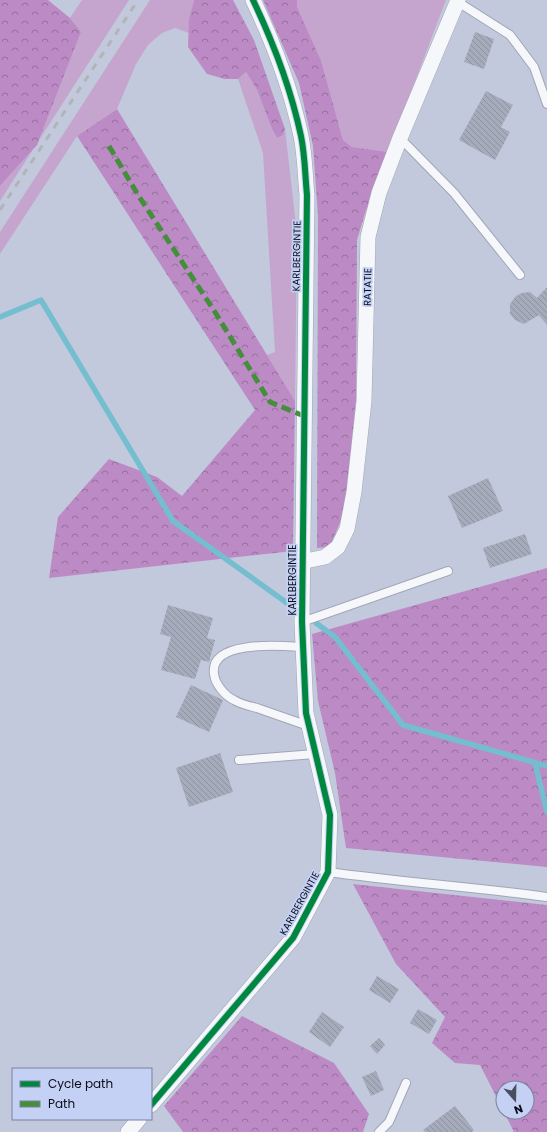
<svg xmlns="http://www.w3.org/2000/svg" width="547" height="1132" font-family="Poppins,sans-serif">
<style>
.grass{fill:#c5a5ce}
.forest{fill:url(#forest-crowns)}
.lines{fill:none;stroke-linecap:round;stroke-linejoin:round}
.stream{stroke:#74bed0;stroke-width:5.5}
.building{fill:url(#building-back-hatch)}
.service-casing{stroke:#a1a6b5;stroke-width:10}
.minor-casing{stroke:#a1a6b5;stroke-width:16}
.service{stroke:#f6f7fa;stroke-width:8}
.minor{stroke:#f6f7fa;stroke-width:15}
.rail{stroke:#b2b4b8;stroke-width:3;stroke-dasharray:7 7;stroke-linecap:butt}
.quiet{stroke:#448e3c;stroke-width:5;stroke-dasharray:10 5;stroke-linecap:butt}
.cycleway-casing{stroke:#c4d1f5;stroke-width:8}
.cycleway{stroke:#00873e;stroke-width:6}
.labels{text-anchor:middle;stroke-width:3.5;stroke-linejoin:round;paint-order:stroke}
.street-label{font-size:10px;fill:#090d19;stroke:#c4d1f5}
</style>
<defs>
<pattern id="forest-crowns" width="20" height="18" patternUnits="userSpaceOnUse"><rect width="20" height="18" fill="#bc8bc5"/><path d="M2 6a3 3 0 1 1 6 0M12 15a3 3 0 1 1 6 0" fill="none" stroke="#97709f"/></pattern>
<pattern id="building-back-hatch" width="6" height="6" patternUnits="userSpaceOnUse"><rect width="6" height="6" fill="#a5abba"/><path d="M-1 5l2 2M0 0l6 6M5-1l2 2" fill="none" stroke="#8d929f"/></pattern>
</defs>
<rect width="100%" height="100%" fill="#c2c9dc"/>
<g class="grass">
<path d="M82,0h47l-129,201v-15l37,-41 44,-113 -11,-14z"/>
<path d="M150,0h44l-5,19v14l-14,-5 -13,5 -14,12 -12,19 -19,45 -40,27 -77,118v-22z"/>
<path d="M297,0h149l-58,152 -36,-5 -9,-7 -6,-22 -40,-111z"/>
<path d="M246,72l11,18 15,39 5,9 6,-3 2,-6 12,105 -2,167 -28,-46 8,-3 -12,-199 -25,-74z"/>
</g>
<g class="forest">
<path d="M0,0h48l22,18 11,14 -44,113 -37,41z"/>
<path d="M194,0h39l21,40 31,89 -2,6 -6,3 -5,-9 -15,-39 -11,-18 -8,7h-13l-18,-5 -19,-27 1,-28z"/>
<path d="M263,0h34v7l24,54 22,79 9,7 36,5 -22,58 -9,30 -1,160 -11,110 -15,37 -13,1 1,-332 -5,-70 -14,-63z"/>
<path d="M117,109l178,292 -2,150 -244,27 9,-61 51,-58 48,18 25,19 73,-86 -178,-274z"/>
<path d="M547,568v299l-201,-19 -11,-75 -17,-72 -6,-67z"/>
<path d="M353,884l194,21v227h-33l-10,-20h23v-24h-24v22l-23,-45 -25,-2 -23,-20 13,-26 -49,-53z"/>
<path d="M242,1016l92,47 35,51 -6,18h-180l-19,-26z"/>
</g>
<g class="lines">
<g class="stream">
<path d="M0,317l41,-17 132,221 114,82"/>
<path d="M316,623l19,14 68,88 144,41"/>
<path d="M535,763l12,49"/>
</g>
</g>
<g class="building">
<path d="M475,32l19,7 -10,30 -20,-7z"/>
<path d="M486,91l27,14 -12,22 9,5 -15,28 -36,-20z"/>
<path d="M547,287v38l-8,-10 -15,9 -9,-4 -5,-6v-10l6,-8 6,-3 8,-1 7,6z"/>
<path d="M488,478l15,33 -41,17 -14,-32z"/>
<path d="M525,534l7,20 -42,14 -7,-20z"/>
<path d="M168,605l45,13 -6,20 8,2 -6,22 -8,-2 -6,19 -34,-9 10,-33 -11,-3z"/>
<path d="M191,685l32,15 -14,32 -33,-15z"/>
<path d="M220,753l13,39 -44,15 -13,-39z"/>
<path d="M377,976l22,13 -9,14 -21,-13z"/>
<path d="M418,1009l19,11 -8,14 -19,-11z"/>
<path d="M322,1012l22,15 -14,20 -21,-15z"/>
<path d="M379,1038l6,7 -8,9 -7,-8z"/>
<path d="M376,1071l8,19 -13,6 -9,-19z"/>
<path d="M455,1106l19,24 -2,2h-47l-2,-2z"/>
</g>
<g class="lines">
<defs>
<g id="service">
<path d="M458,2l52,33 24,32 13,37"/>
<path d="M400,138l54,55 66,82"/>
<path d="M302,622l146,-51"/>
<path d="M303,647c-20,-1 -94,-8 -89,27 1,10 11,22 20,26 6,4 15,6 23,8 17,6 34,12 52,18"/>
<path d="M239,760l76,-6"/>
<path d="M328,872c73,10 146,15 219,25"/>
<path d="M379,1132l10,-10 17,-39"/>
</g>
<g id="minor">
<path d="M301,562l24,-5 13,-10 9,-18 7,-37 10,-91 4,-164 11,-44 21,-55 58,-138"/>
<path d="M151,1105l142,-167 35,-66 2,-57 -24,-102 -4,-91 5,-427c-2,-20 -2,-40 -6,-59 -10,-47 -27,-92 -48,-136"/>
<path d="M128,1132l11,-13"/>
</g>
</defs>
<use href="#service" class="service-casing"/>
<use href="#minor" class="minor-casing"/>
<use href="#service" class="service"/>
<use href="#minor" class="minor"/>
<path class="rail" d="M0,210l138,-210"/>
<path class="quiet" d="M109,146l29,49 77,117 55,90 34,14"/>
<defs>
<path id="cycleway" d="M151,1105l142,-167 35,-66 2,-57 -24,-102 -4,-91 5,-427c-2,-20 -2,-40 -6,-59 -10,-47 -27,-92 -48,-136"/>
</defs>
<use href="#cycleway" class="cycleway-casing"/>
<use href="#cycleway" class="cycleway"/>
</g>
<g class="labels">
<g class="street-label">
<text transform="translate(296 256) rotate(-89)" y="4">KARLBERGINTIE</text>
<text transform="translate(367 287) rotate(-89)" y="4">RATATIE</text>
<text transform="translate(292 580) rotate(-90)" y="4">KARLBERGINTIE</text>
<text transform="translate(299 903) rotate(-61)" y="4">KARLBERGINTIE</text>
</g>
</g>
<rect x="12" y="1068" width="140" height="52" fill="#c4d1f5" stroke="#79839d"/>
<rect x="20" y="1081" width="20" height="6" fill="#00873e" stroke="#79839d"/>
<text x="48" y="1088" font-size="12" fill="#090d19">Cycle path</text>
<rect x="20" y="1101" width="20" height="6" fill="#448e3c" stroke="#79839d"/>
<text x="48" y="1108" font-size="12" fill="#090d19">Path</text>
<g transform="translate(515 1100) rotate(160)"><circle r="19" fill="#c4d1f5" stroke="#79839d"/>
<path d="M0-3L7 15L0 10L-7 15Z" fill="#4a4f5d"/>
<text y="-6" font-size="11" font-weight="bold" text-anchor="middle" fill="#090d19">N</text>
</g>
</svg>
